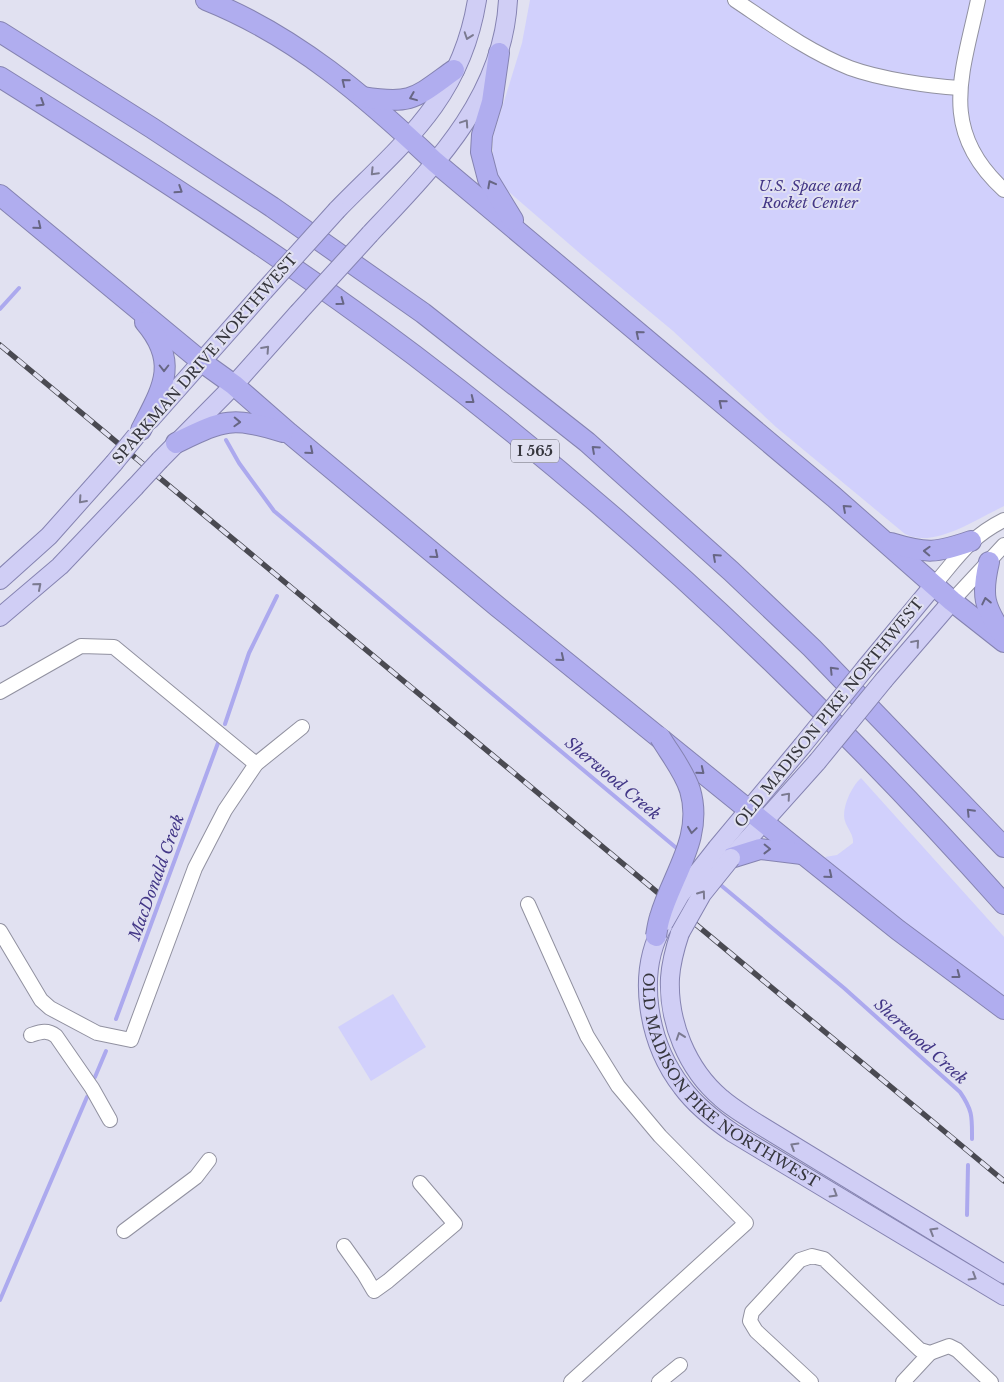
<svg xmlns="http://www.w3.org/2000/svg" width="1004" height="1382" font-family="'Libre Baskerville',serif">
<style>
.green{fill:#d1d0fc}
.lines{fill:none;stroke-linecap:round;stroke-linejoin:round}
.stream{stroke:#aca9ee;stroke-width:4}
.minor-casing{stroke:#9191a0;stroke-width:16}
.major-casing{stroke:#8583b1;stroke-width:20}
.highway-casing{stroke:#8583b1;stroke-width:22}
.minor{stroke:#fff;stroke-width:14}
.major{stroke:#d0cef5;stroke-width:18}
.highway{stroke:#b0adef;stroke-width:20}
.rail-casing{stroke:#4a4a52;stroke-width:5.5}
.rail{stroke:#e1e1f1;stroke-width:4;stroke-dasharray:11;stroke-linecap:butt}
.major-bridge-casing{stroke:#8583b1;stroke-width:20;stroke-linecap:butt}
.highway-bridge-casing{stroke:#8583b1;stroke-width:22;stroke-linecap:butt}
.major-bridge{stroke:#d0cef5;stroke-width:18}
.highway-bridge{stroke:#b0adef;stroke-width:20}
.oneway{stroke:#7b7a90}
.oneway2{stroke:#676684}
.labels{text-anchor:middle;stroke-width:4;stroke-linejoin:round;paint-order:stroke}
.shield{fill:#e1e1f1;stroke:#696973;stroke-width:1}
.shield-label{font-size:14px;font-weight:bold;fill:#36363d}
.park-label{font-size:15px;font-style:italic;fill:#433686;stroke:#e1e1f1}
.street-label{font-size:15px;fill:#36363d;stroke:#e1e1f1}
.water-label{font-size:16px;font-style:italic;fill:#433787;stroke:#e1e1f1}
</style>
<rect width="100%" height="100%" fill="#e1e1f1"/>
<g class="green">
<path d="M530,0h474v506c-27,13 -71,43 -99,28l-129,-107 -103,-96 -90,-75 -74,-64 -9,-12 -7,-19v-24l29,-94z"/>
<path d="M861,778l143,159v61l-81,-60 -95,-76 -3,-5 12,-2 16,-12c1,-8 -6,-15 -8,-22 -4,-13 7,-35 16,-43z"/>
<path d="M393,994l33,53 -55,34 -33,-54z"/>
</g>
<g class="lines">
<g class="stream">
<path d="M0,309l19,-21"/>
<path d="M226,440l13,23 35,48 406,340"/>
<path d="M225,724l24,-71 28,-57"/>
<path d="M717,882l127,106 116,104c13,19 12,25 12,47"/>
<path d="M116,1019l102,-276"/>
<path d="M95,1077l11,-26"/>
<path d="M967,1215l1,-50"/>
<path d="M0,1300l87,-203"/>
</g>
<defs>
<g id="minor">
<path d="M735,0c36,24 74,52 115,68 30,11 78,18 110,20"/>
<path d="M978,0c-16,75 -40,130 26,190"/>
<path d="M934,585c24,-28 36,-48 70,-65"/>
<path d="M952,601l52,-56"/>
<path d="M0,692l81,-46 33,1 142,117"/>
<path d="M528,904l59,132 31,50 42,50 86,87 -175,159"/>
<path d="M0,931l41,69 9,8 47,25 34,7 64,-172 30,-58 31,-46 46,-37"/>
<path d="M31,1035c9,-3 16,-6 25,1l36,52 18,32"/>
<path d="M124,1231l72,-54 13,-17"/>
<path d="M344,1246l20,28 10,17 14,-10 67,-57 -35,-41"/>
<path d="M659,1382l21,-17"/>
<path d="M811,1382l-55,-51 -6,-10 2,-9 48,-52 12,-4 12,3 96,91 10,3 19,-7 8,4 34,32"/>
<path d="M903,1382l27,-29"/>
</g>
<g id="major">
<path d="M337,210c33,-34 70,-66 97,-104 22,-31 37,-69 43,-106"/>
<path d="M370,234c63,-67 133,-136 138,-234"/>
<path d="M150,420l114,-129"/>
<path d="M160,460l74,-75 64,-72"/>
<path d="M0,580l49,-44 65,-73"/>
<path d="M0,617l60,-51 75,-79"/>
<path d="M866,667l68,-82"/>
<path d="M884,680l68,-79"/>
<path d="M717,848l85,-102"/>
<path d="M731,858l86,-96"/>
<path id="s1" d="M664,924c-29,49 -16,119 18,163 14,19 32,33 51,46l271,163"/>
<path d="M680,933c-5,15 -9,30 -10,45 -2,44 17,91 51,120 10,9 22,16 34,24l249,152"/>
</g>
<g id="highway">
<path d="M206,0c90,36 160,97 229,162l399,335 118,104 52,41"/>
<path d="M0,32l152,96 120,79 151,106 164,129 144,129 81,77 192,199"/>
<path d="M499,53l-7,49 -10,33 -1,17 7,27 25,41"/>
<path d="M0,77c141,88 281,178 414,278 214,162 412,349 590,549"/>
<path d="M363,97c49,8 52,1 91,-27"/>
<path d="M0,195l202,167 32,23 55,48 209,174 305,247 95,76 106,79"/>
<path d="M141,430c21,-41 39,-67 4,-108"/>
<path d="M176,443c48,-23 54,-27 107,-11"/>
<path d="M891,543c36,11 46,10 80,-2"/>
<path d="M989,562c-8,34 -5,44 14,73"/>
<path d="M731,858l29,-9 42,5"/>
</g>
</defs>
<use href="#minor" class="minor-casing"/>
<use href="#major" class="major-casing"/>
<use href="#highway" class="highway-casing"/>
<use href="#minor" class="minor"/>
<use href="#major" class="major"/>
<use href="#highway" class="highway"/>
<defs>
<path id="rail" d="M0,345l1004,836"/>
</defs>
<use href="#rail" class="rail-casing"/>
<use href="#rail" class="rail"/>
<defs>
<g id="major-bridge">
<path d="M264,291l73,-81"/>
<path d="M298,313l72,-79"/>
<path d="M114,463l22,-27"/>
<path d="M135,487l25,-27"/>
<path d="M802,746l64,-79"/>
<path d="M817,762l67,-82"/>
<path d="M665,921l15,-26 37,-47"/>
<path d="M680,933l22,-39 29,-36"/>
</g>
<path id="highway-bridge" d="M656,936c1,-6 2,-13 4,-19 12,-42 44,-80 30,-127 -6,-19 -20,-36 -30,-53"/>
</defs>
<use href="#major-bridge" class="major-bridge-casing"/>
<use href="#highway-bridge" class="highway-bridge-casing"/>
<use href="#major-bridge" class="major-bridge"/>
<use href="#highway-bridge" class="highway-bridge"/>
</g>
<defs><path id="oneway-chevron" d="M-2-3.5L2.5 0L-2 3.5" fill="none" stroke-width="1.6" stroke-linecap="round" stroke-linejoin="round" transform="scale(1.25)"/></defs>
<g class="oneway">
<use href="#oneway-chevron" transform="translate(468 36) rotate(109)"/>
<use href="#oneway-chevron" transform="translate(465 123) rotate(-56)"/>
<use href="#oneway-chevron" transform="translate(374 172) rotate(134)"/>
<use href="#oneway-chevron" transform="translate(266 349) rotate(-48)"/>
<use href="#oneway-chevron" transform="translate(82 500) rotate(132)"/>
<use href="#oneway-chevron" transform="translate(38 586) rotate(-41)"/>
<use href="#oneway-chevron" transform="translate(916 643) rotate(-49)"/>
<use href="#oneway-chevron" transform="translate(787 796) rotate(-49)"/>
<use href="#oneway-chevron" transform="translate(702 894) rotate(-54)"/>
<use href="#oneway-chevron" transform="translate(680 1036) rotate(-109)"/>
<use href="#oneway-chevron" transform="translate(794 1146) rotate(-149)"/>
<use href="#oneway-chevron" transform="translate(834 1194) rotate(31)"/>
<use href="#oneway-chevron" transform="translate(933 1231) rotate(-149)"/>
<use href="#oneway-chevron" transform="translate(973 1277) rotate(31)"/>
</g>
<g class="oneway2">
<use href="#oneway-chevron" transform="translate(345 82) rotate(-141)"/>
<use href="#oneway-chevron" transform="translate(413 97) rotate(158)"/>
<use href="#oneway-chevron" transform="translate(41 103) rotate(32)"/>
<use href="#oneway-chevron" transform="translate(491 184) rotate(-118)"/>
<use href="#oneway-chevron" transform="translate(179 190) rotate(33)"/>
<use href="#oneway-chevron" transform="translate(38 226) rotate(39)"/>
<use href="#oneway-chevron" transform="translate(341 302) rotate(36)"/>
<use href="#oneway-chevron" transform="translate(639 334) rotate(-140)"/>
<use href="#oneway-chevron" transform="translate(164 368) rotate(90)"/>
<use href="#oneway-chevron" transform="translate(471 400) rotate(38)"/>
<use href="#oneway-chevron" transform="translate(722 403) rotate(-140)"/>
<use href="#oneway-chevron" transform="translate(237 422) rotate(2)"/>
<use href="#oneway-chevron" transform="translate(595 449) rotate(-138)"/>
<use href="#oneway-chevron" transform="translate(310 451) rotate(40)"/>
<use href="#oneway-chevron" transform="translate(846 508) rotate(-138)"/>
<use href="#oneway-chevron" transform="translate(927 551) rotate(-178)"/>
<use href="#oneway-chevron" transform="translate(435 555) rotate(40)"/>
<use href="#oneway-chevron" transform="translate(716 557) rotate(-138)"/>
<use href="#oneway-chevron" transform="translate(986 601) rotate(-102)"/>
<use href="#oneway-chevron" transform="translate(561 658) rotate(39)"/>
<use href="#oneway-chevron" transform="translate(833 670) rotate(-134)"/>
<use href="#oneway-chevron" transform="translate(701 771) rotate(39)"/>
<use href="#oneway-chevron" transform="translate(970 812) rotate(-134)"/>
<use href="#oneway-chevron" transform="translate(692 830) rotate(98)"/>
<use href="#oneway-chevron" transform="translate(767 849) rotate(1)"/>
<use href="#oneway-chevron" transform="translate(829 875) rotate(39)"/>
<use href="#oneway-chevron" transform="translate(957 975) rotate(37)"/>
</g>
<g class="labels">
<rect class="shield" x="511" y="439.5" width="48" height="23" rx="4"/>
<g class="shield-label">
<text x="535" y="456">I 565</text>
</g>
<g class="park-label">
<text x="810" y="191">U.S. Space and<tspan x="810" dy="17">Rocket Center</tspan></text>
</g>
<g class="street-label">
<text transform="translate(205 359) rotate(-49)" y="5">SPARKMAN DRIVE NORTHWEST</text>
<text transform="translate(829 713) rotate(-51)" y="5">OLD MADISON PIKE NORTHWEST</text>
<text dy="5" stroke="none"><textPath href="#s1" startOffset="196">OLD MADISON PIKE NORTHWEST</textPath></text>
</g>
<g class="water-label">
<text transform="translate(613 778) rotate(40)" y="6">Sherwood Creek</text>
<text transform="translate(156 877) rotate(-70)" y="6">MacDonald Creek</text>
<text transform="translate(921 1041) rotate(42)" y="6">Sherwood Creek</text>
</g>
</g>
</svg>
